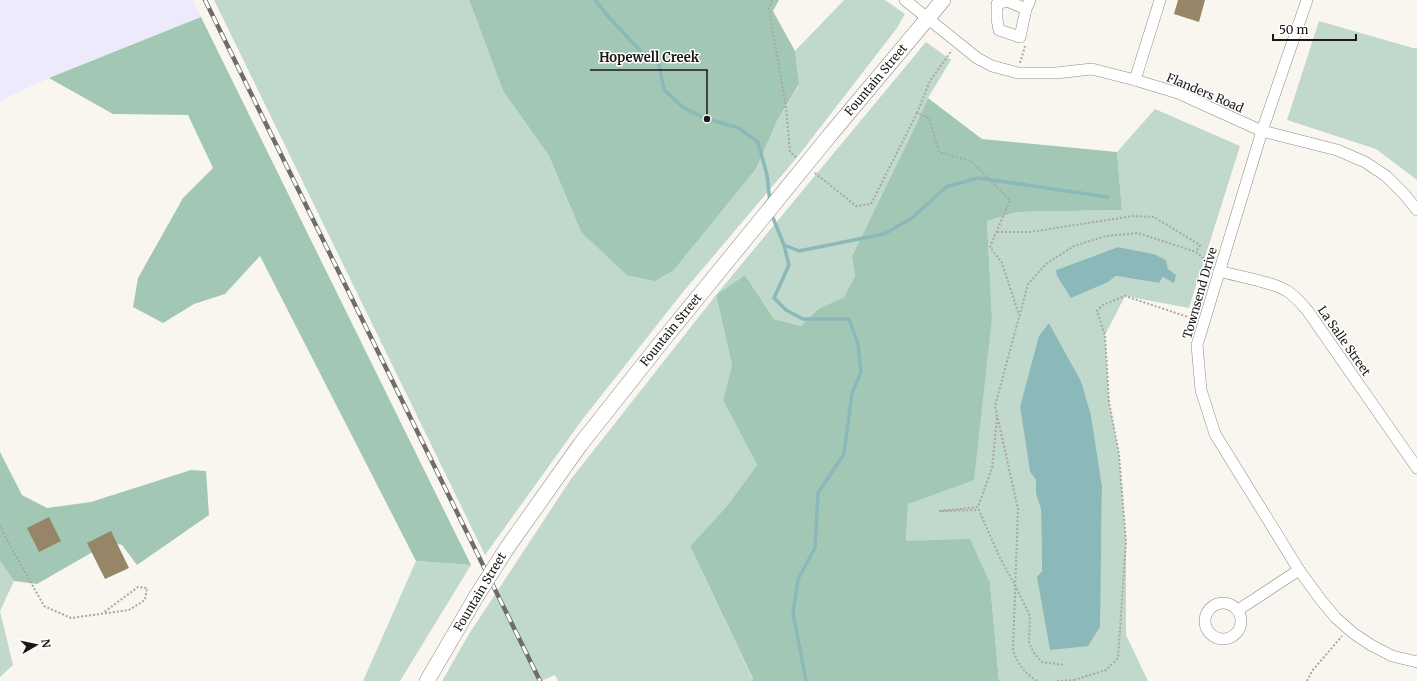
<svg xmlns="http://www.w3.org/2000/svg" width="1417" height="681" font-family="Merriweather,serif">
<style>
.commercial{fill:#edeafc}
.green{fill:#c0d9cc;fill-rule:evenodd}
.forest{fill:#a2c8b5}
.water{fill:#8bb9b9}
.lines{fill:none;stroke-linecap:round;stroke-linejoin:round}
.stream{stroke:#8bb9b9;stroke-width:3.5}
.building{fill:#968566}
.street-casing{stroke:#8d8a85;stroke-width:12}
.secondary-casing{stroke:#8d8a85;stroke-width:16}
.path{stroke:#a9a7a2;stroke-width:2;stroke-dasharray:2 2;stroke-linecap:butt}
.street{stroke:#fff;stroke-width:11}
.secondary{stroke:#fff;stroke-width:15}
.rail-casing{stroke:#6e6d69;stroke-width:4.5}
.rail{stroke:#fff;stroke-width:3;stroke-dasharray:9;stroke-linecap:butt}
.secondary-bridge-casing{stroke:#8d8a85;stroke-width:16;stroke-linecap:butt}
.secondary-bridge{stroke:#fff;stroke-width:15}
.labels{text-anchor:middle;stroke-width:3;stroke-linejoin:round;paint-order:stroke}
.street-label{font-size:12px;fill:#1a1917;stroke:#fff}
.leader{fill:none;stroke:#1a1917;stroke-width:1.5}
.callout-dot{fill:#1a1917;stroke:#fff;stroke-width:1.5}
.callout-label{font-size:13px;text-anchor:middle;font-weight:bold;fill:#1a1917;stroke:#fff;stroke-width:3;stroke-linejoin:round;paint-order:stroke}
</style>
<rect width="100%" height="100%" fill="#f9f6f0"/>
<path class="commercial" d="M0,0h193l8,17 -152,61 -49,23z"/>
<g class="green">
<path d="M214,0h255l34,91 46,65 32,76 93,38 82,-101 21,-48 22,-36 -4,-34 49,-51h41l20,14 -8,14 -98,127 -116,137 -101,128 -97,135z"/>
<path d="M1319,21l94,27h4v132l-41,-31 -89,-29z"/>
<path d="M926,42l25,18 -23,38 -17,37 -59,121 3,20 -11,21 -26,12 -17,17 -27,-7 -29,-44 -29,20 16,70 -9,35 34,65 -31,42 -36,39 63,134 -2,1h-193l-3,-6 -14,6h-99l27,-47 102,-155 145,-184z"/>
<path d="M1155,109l85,37 -51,162 -64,-12 -20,39 4,67 10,52 7,88v93l22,46h-149l-9,-98 -84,-42 2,-38 84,-185 -5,-97 30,-9 105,-2 -5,-58zM1118,247l36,7 11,6 3,9 -9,14 -43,-7 -8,6 -52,-12zM1049,323l32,58 10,34 11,71 -1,69 -64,22 5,-6 -1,-62 -5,-15v-14l-6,-8 -10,-65z"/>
<path d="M0,561l14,20 -14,30 13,54 -13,12z"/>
<path d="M416,561l55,4 -71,116h-37z"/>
</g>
<g class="forest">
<path d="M469,0h310l-6,11 22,40 4,33 -22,37 -21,48 -82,101 -19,11 -28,-6 -46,-43 -32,-76 -46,-65z"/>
<path d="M201,17l270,548 -55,-4 -156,-305 -35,38 -31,10 -31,19 -30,-16 5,-29 45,-80 30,-30 -25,-53 -75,-1 -64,-36z"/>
<path d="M928,98l54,41 135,13 5,58 -105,2 -30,9 5,97 -18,162 -66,24 -2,37 64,-2 20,44 9,98h-248l2,-2 -63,-133 36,-39 31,-42 -34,-65 9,-35 -16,-70 29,-20 29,44 27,7 17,-17 26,-12 11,-21 -3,-20 59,-121z"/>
<path d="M0,452l22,43 25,13 44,-6 100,-32 15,1 3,44 -72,50 -15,-20 -12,-3 -73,42 -23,-3 -14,-20z"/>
</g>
<g class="water">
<path d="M1118,247l36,7 12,6 2,9 8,6 -2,8 -11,-6 -4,6 -43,-7 -8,6 -37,16 -14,-22 -1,-6z"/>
<path d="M1049,323l32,58 10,34 11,71 -2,141 -12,19 -38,4 -13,-73 5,-6 -1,-62 -5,-15v-14l-6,-8 -10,-65 19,-71z"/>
</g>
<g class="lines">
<g class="stream">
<path d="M595,0l11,14 39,42 14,8 5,26 20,18 23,11 32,9 19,14 9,33 3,28"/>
<path d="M771,213l13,32 5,20 -15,33 12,12 17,9h46l9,25 3,28 -9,21 -8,61 -26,39 -3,55 -17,31 -5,34 13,68"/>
<path d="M784,245l15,6 85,-17 28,-16 34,-31 32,-9 130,19"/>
</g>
</g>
<g class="building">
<path d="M1178,0h27l-6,22 -25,-8z"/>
<path d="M49,517l12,24 -22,11 -12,-24z"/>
<path d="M111,531l18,37 -24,11 -18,-36z"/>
</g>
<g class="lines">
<defs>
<g id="street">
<path d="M905,0l72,58 15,8 26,7h38l36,-4 43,11 43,13 84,38 75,19 28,12 21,14 19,19 12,15"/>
<path d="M1307,0l-45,131 -65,214 4,45 14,44 84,136 22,30 15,18 17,15 18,12 21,11 25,6"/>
<path d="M1026,9l-19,-8 -10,3v15l2,11 21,7 6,-28 4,-9"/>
<path d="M1135,80l25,-80"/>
<path d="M1219,271c17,5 54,11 68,20 8,5 14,12 20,19l110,158"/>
<circle cx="1223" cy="621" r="18"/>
<path d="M1238,610l61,-40"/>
</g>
<g id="secondary">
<path d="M830,135l113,-135"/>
<path d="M507,548l73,-103 79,-100"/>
<path d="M427,681l49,-84"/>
</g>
</defs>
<use href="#street" class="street-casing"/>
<use href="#secondary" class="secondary-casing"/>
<g class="path">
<path d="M772,0l-3,9 17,99 4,44 6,5"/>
<path d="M1020,63l5,-17"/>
<path d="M917,113l13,-32 22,-31"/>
<path d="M815,173l41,33 15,-2 46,-91 12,5 10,34 32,9 39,39 -20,47 12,16 17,52"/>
<path d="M997,232h33l103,-16 21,1 46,28 -4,7"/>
<path d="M997,418l-5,50 -14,39 -38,4 39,-1 21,48 16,29 14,29 -1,27 5,10 8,9 23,3"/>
<path d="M0,525l7,15 37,66 27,12 58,-8 16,-10 2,-12 -9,-1 -35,26"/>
<path d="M1074,680l32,-10 12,-12 8,-116 -7,-88 -10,-52 -4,-67 -8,-24 6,-6 22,-9 69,23"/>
<path d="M1037,681c-13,-8 -19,-17 -24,-31l5,-141 -23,-103 33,-122 18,-20 28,-18 32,-10 32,-3 58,19 14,12"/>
<path d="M1057,681l17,-1"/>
<path d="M1307,681l5,-10 30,-35"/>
</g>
<use href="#street" class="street"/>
<use href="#secondary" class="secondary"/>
<defs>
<path id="rail" d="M205,0l335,681"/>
</defs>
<use href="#rail" class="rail-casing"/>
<use href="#rail" class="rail"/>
<defs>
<g id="secondary-bridge">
<path d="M659,345l171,-210"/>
<path d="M476,597l31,-49"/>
</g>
</defs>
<use href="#secondary-bridge" class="secondary-bridge-casing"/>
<use href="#secondary-bridge" class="secondary-bridge"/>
</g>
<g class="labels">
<g class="street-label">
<text transform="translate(876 80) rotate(-50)" y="4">Fountain Street</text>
<text transform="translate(1205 93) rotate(23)" y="4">Flanders Road</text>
<text transform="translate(1200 293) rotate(-74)" y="4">Townsend Drive</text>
<text transform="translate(671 330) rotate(-51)" y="4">Fountain Street</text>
<text transform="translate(1344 341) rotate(55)" y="4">La Salle Street</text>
<text transform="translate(480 592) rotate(-59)" y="4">Fountain Street</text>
</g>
</g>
<path class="leader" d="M707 119L707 70H590"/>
<circle class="callout-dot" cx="707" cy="119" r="4"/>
<g class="callout-label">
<text x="649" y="62">Hopewell Creek</text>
</g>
<g transform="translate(36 645) rotate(81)" stroke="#ffffff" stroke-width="3" paint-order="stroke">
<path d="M0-3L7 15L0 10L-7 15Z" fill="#1a1917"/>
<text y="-6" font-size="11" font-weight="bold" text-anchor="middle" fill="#1a1917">N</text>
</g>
<path d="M1273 34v6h83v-6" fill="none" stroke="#1a1917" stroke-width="2"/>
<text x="1279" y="34" font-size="12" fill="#1a1917" stroke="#ffffff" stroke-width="3" paint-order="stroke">50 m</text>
</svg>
